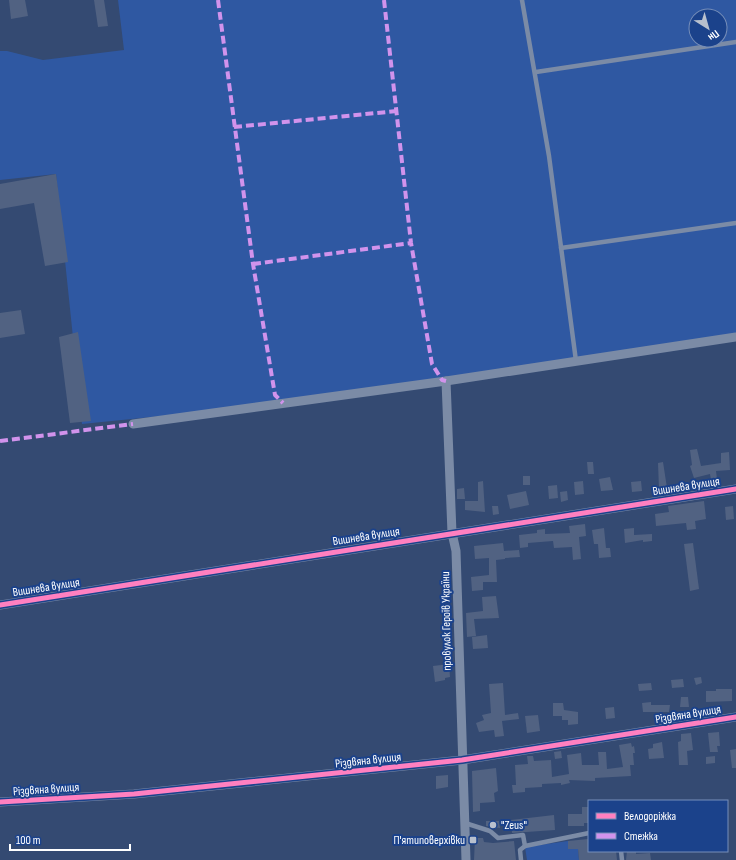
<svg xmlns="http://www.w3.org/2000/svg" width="736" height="860" font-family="'Sofia Sans Condensed',sans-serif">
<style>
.green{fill:#2f58a2;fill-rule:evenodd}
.building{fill:#516282}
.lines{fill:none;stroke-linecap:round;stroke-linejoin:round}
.service{stroke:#7b8ba6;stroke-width:4.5}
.minor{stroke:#7b8ba6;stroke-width:9}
.quiet{stroke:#d193ec;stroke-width:4;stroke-dasharray:8 4;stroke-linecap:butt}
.cycleway-casing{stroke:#1b428b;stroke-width:8}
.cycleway{stroke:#ff80c0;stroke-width:5}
.poi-dot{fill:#b8c0ce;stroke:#1b428b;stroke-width:1.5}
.labels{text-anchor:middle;stroke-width:4;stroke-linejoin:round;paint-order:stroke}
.street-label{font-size:12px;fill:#fff;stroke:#1b428b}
.poi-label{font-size:12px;fill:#fff;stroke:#1b428b;text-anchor:start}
</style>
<rect width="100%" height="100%" fill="#344a72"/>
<g class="green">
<path d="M118,0h618v337l-464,68 -190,19 -26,-250 -56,6v-129h7l36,9 81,-10zM696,16h24v24h-24z"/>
<path d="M568,841v8h10l1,11h-52l-2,-13z"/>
</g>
<g class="building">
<path d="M9,0h16l3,16 -17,3z"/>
<path d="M94,0h10l4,26 -10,1z"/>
<path d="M56,174l12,88 -23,4 -11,-63 -34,6v-25z"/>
<path d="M21,310l4,24 -25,4v-25z"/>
<path d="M78,332l13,89 -21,2 -11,-86z"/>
<path d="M697,449l4,17 20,-3v-10l8,-1 1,18 -14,1 1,8 -6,1 -1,-6 -16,4 -4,-12 2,-1 -2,-15z"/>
<path d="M587,462h6l1,12h-6z"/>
<path d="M663,462l4,26 -8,1 -1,-26z"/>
<rect x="523" y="476" width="7" height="9"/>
<path d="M610,477l3,13 -12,1 -2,-12z"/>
<path d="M483,481l2,31 -20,-2v-9h13v-19z"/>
<path d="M583,481l1,13 -9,1 -1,-13z"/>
<path d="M641,481l1,10 -10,1 -1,-10z"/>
<path d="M557,485l1,13 -9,1 -1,-13z"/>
<path d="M464,488l1,11h-8v-10z"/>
<path d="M526,491l3,14 -19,4 -3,-14z"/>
<path d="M567,491l1,9 -7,2 -1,-10z"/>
<path d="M704,501l2,18 -11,2 1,8 -9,1 -1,-7 -30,3 -1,-12 14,-2 -1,-6z"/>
<path d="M492,506h6l1,8 -6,1z"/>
<path d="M733,506l1,13 -8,1 -1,-13z"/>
<path d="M585,524l1,12 -7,1 2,22 -8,1 -1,-13 -18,1 -1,-7 -25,2v4l-8,1 -1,-13 18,-2v-3l8,-1v5l25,-1 -1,-7z"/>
<path d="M604,528l2,20h4l1,9 -12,1 -1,-14h-4l-2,-14z"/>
<path d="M634,528v7l18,-1v7l-9,1v-2l-18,3 -1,-14z"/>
<path d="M503,543l1,8 15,-1 1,7 -15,1v1l-9,1 1,22h-14v8l-11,1 -1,-14 18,-2v-17l-14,1 -1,-13z"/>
<path d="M693,543l6,46 -9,2 -6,-47z"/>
<path d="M496,596l3,22 -25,1 2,17 -9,1 -1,-24 17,-2 -1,-14z"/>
<path d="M487,635l1,13 -15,1 -1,-12z"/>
<path d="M449,664l1,13 -5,1v2l-10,2 -2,-16z"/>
<path d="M701,677l1,6 -6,2 -2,-7z"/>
<path d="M683,679l1,8 -12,1 -1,-8z"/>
<path d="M503,683l2,32 13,-2 1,6 -17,2 2,15 -9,1 -1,-7 -15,2 -3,-9 8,-3 -2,-5 9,-2 -2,-29z"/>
<path d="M651,683l1,7 -13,1 -1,-7z"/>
<path d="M716,689h16v12l-26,1v-11h10z"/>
<path d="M681,697h7l1,10h-9z"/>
<path d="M651,702v3h19l-1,7h-26l-1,-9z"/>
<path d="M553,703h10l1,7 14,2v12l-10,1v-5h-6v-4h-9z"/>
<path d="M614,707l1,11 -9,1 -1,-11z"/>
<path d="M538,715l2,16 -13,2 -2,-17z"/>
<path d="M719,732l1,14h-3l1,6h-8l-2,-19z"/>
<path d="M691,733l2,17 -6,1 1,14h-9l-1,-23 3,-1v-7z"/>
<path d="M662,742l2,16 -15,1 -1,-10 5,-1v-4z"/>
<path d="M631,743l1,4 2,-1 1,7h-2l1,12h-4l1,11 -36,2v3l-26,-1 1,3 -9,2v-2l-19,1v3l-17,1v4l-12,1 -1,-8h4l-1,-20 13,-1 -1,-8h6l1,5 17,-1 1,17 17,-3 -2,-19 14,-2 1,12h17l-1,-13h8l1,17 16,-2 -4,-22z"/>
<path d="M736,749v19h-4l-2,-18z"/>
<path d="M561,751l1,7 -7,1 -1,-7z"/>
<path d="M715,756v7l-9,1v-7z"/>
<path d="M496,768l2,23 -4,2 1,9 -15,1v8l-7,1 -1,-41z"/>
<path d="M448,775v12l-12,2v-13z"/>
<path d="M582,807h7v16h-5v3h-16v-12h14z"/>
<path d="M554,815l1,15 -43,3 -1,-13z"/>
<path d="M486,821h13l1,7 -14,-2z"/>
<path d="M475,838h8l1,4 9,1 21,-2 2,19h-42z"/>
<path d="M588,839l1,12h27l1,9h-38l-1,-11h-10v-8z"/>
<path d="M627,851h9v3l14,-1 1,7h-25z"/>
</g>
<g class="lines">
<g class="service">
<path d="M522,0l27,156 27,205"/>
<path d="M536,72l200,-30"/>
<path d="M561,248l175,-25"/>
<path d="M465,823l25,8 8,7 25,-3 2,11"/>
<path d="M621,851l1,9"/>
<path d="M521,860l-1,-10 5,-4 64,-13"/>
</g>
<g class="minor">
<path d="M446,381l6,152 4,18 10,309"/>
<path d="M133,424l313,-43 290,-44"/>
<path d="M0,605l736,-116"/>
<path d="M0,802l134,-8 328,-34 274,-43"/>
</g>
<g class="quiet">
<path d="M218,0l35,264 22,131 8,8"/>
<path d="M384,0l27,243 21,121 10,16 4,1"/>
<path d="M234,127l163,-16"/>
<path d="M253,264l158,-21"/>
<path d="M0,441l133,-17"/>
</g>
<defs>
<g id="cycleway">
<path d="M0,605l736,-116"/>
<path d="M0,802l134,-8 328,-34 274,-43"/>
</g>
</defs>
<use href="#cycleway" class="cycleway-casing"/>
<use href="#cycleway" class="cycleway"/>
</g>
<g class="poi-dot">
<circle cx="493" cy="825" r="4"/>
<rect x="469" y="836" width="8" height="8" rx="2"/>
</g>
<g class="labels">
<g class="street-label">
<text transform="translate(686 486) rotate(-9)" y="4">Вишнева вулиця</text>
<text transform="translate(366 536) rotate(-9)" y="4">Вишнева вулиця</text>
<text transform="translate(46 587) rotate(-9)" y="4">Вишнева вулиця</text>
<text transform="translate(446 621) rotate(-91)" y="4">провулок Героїв України</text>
<text transform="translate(688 714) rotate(-9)" y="4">Різдвяна вулиця</text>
<text transform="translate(368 760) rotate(-6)" y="4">Різдвяна вулиця</text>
<text transform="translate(46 789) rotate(-4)" y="4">Різдвяна вулиця</text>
</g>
<g class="poi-label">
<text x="501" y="829">"Zeus"</text>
<text x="465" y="844" text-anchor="end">П'ятиповерхівки</text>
</g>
</g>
<rect x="588" y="800" width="140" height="52" fill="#1b428b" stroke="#768eb9"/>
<rect x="596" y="813" width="20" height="6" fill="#ff80c0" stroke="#768eb9"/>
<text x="624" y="820" font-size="12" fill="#ffffff">Велодоріжка</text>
<rect x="596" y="833" width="20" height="6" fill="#d193ec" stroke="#768eb9"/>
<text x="624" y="840" font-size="12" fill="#ffffff">Стежка</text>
<g transform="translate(708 28) rotate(143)"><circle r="19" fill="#1b428b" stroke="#768eb9"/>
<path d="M0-3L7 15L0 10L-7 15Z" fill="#b8c0ce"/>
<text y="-6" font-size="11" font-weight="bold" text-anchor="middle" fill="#ffffff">Пн</text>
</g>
<path d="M10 844v6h120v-6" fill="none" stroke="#ffffff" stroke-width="2"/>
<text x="16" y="844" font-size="12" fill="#ffffff" stroke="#1b428b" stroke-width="3" paint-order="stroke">100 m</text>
</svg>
